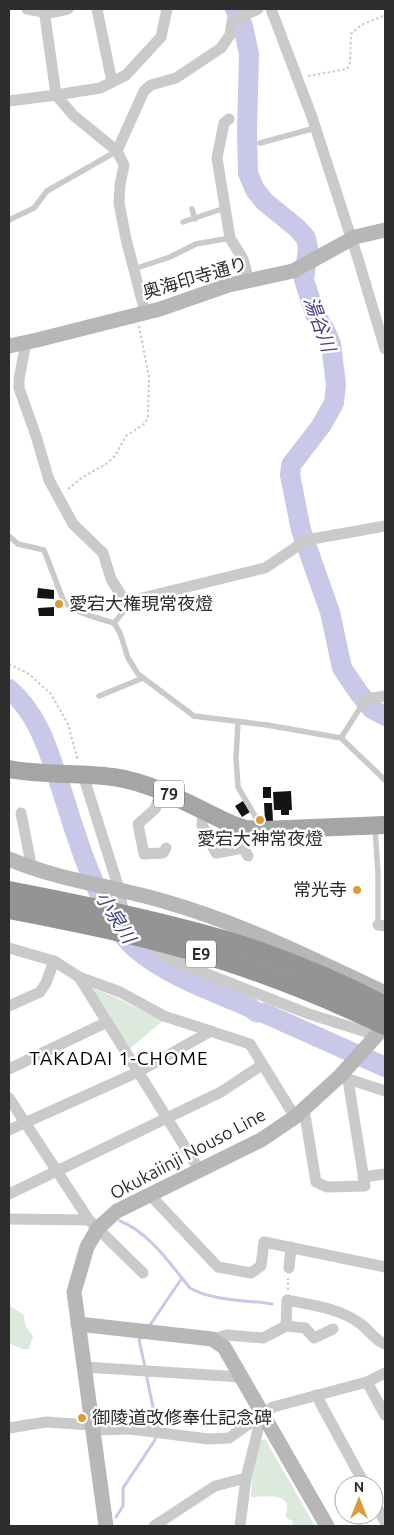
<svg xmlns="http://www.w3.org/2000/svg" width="394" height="1535" font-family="Ubuntu,'Noto Sans JP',sans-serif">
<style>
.green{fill:#dbeadd}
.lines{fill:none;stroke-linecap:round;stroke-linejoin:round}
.stream{stroke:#cac8e9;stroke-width:3}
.river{stroke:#cac8e9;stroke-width:20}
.building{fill:#141414}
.path{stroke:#cacaca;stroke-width:2;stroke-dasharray:2.5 2.5;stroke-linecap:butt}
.lane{stroke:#cacaca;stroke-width:5.5}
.street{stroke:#cacaca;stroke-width:11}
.secondary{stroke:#b7b7b7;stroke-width:15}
.primary{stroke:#a5a5a5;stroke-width:18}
.highway-bridge{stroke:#949494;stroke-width:20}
.poi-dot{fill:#dc9b37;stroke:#fff;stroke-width:2}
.labels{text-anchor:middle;stroke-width:5;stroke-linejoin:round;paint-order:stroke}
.shield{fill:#fff;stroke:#6c6c6c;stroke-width:1}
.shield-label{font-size:16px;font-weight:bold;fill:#2d2d2d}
.street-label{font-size:18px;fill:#2d2d2d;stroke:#fff}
.poi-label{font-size:18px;fill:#2d2d2d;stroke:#fff;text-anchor:start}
.water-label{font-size:19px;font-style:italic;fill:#443f8b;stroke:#fff}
.neighbourhood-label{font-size:19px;letter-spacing:1px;fill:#000;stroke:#fff}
</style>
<rect width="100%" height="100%" fill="#fff"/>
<g class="green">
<path d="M92,988l25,10 46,23 -34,28z"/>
<path d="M9,1306l14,8 3,13 7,9 -4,13h-7l-13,-6z"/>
<path d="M265,1439l50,87h-23l1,-5 -7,-3c0,-4 1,-9 1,-13 -2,-12 -27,-8 -36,-8l2,-35 3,-20z"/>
</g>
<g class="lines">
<g class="stream">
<path d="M120,1221c29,11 51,44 70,67 22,13 57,12 82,16"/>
<path d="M148,1328l34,-50"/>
<path d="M143,1335l-4,5 6,27"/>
<path d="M116,1517l7,-11v-18l32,-48 2,-13 -11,-54"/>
</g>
<g class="river">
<path d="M235,9l8,17 6,28 -2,78 1,41 7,17 10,12 32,26 9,10 2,10 -4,32 11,34 10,16 6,14 5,41 -2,18 -13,23 -30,39 -1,10 11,55 29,82 12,56 17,25 13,16 13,7"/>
<path d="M9,689c29,25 39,60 51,96 14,43 27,91 51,130 7,12 14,25 25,34 30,26 78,43 115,59l5,4 8,1 121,54"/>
</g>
</g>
<g class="building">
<path d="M38,588l16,2v9l-17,-1z"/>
<path d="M54,607v9h-15l-1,-8z"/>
<rect x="263" y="787" width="8" height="11"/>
<path d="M291,791l1,19h-3v5h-8v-5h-7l-1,-18z"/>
<path d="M243,801l7,11 -8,5 -7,-11z"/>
<path d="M264,803h8l1,18h-8z"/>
</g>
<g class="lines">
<g class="path">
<path d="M308,76l39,-7 3,-6 1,-29 10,-9 24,-10"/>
<path d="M68,489l15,-12 23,-13 9,-8 11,-20 18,-12 4,-6 1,-41 -10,-51"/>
<path d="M9,664l20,10 22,20 17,30 10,37"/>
<path d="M288,1290v-12"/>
</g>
<g class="lane">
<path d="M260,143l55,-15"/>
<path d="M192,209l3,10"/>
<path d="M9,220l25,-12 13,-17 70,-40"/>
<path d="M183,222l42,-14"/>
<path d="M134,269l36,-12 26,-13 34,-6"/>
<path d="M9,536l9,8 26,6 20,52c15,12 33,16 50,21"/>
<path d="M128,606l-14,17 6,10 8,25 10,16 56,42 73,9 74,13 21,-33"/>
<path d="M99,696l44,-18"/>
<path d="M238,722l-2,36 2,29 23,39"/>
<path d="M341,738l44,42"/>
<path d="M375,827l3,47v51"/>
</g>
<g class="street">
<path d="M27,9l22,4 19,-4"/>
<path d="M44,9l12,86 17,20 44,36 7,14 -4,20 -1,18 7,36 19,73"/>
<path d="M97,9l15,73"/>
<path d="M271,9l41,108 47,145 26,87"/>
<path d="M9,101l47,-6 44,-7 26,-13 35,-38 6,-28"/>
<path d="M229,119l-5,4 -7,35 13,80 13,21 6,22"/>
<path d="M117,151l27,-60 7,-6 25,-7 45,-30 9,-13 2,-14 26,-12"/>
<path d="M26,342l-7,37v9l17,48 13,44 24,44 30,29 8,26 17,27 14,-8 123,-30 37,-25 10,-4 73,-13"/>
<path d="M362,705l6,-6 17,-3"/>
<path d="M83,775l36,114 3,16 6,13"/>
<path d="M162,790l-7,19 -17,15 6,30 19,-1 3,-5"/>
<path d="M203,811l-1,14 14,28 27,-5 5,8"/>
<path d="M21,813l11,56"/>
<path d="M378,925l7,1"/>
<path d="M149,944l23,16 137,54 67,21"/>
<path d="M9,948l45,13 25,16 41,15 44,24 86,28 45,73"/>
<path d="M79,977l121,194"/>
<path d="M9,1006l31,-14 6,-9 8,-22"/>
<path d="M9,1069l98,-47"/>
<path d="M342,1077l43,14"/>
<path d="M9,1098l80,122 54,53"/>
<path d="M304,1109l12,73 11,5 38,-1 -17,-106"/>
<path d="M9,1130l129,-58 73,-41"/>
<path d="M363,1177l22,-3"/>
<path d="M9,1194l212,-102 41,-27"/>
<path d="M150,1195l68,72 33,6 10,-7 3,-24 121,25"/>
<path d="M9,1219l80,1"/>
<path d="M289,1268l2,-21"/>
<path d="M286,1326l1,-26c25,5 50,8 71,22 10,6 16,18 27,22"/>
<path d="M212,1339l15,-4 36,3 23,-12 19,2 9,10 19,-9"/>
<path d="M84,1367l157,10"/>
<path d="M367,1382l18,33"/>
<path d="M316,1395l49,90"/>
<path d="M9,1428l37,-6 46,3"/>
<path d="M93,1430l37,-1 78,10 21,-1 44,-31 94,-25 18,-9"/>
<path d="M374,1501l11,21"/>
<path d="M154,1526l61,-40 31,-8"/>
<path d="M240,1526l6,-48 16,-64"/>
</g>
<g class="secondary">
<path d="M9,346l28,-6 123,-31 69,-24 64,-14 62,-34 30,-7"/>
<path d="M9,859c49,21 103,27 154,42 78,22 150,58 222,92"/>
<path d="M78,1324l134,15 12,8 103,179"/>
<path d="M106,1526l-32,-234 13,-45 11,-19 19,-17 144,-71 34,-23 45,-41 45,-50"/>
</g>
<path class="primary" d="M9,769c34,7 69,3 104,8 42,6 79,29 118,47l14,5 18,1 122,-5"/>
<g class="highway-bridge">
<path d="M9,891c73,14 146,29 218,50 54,17 108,39 158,65"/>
<path d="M9,909c72,14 144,28 214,51 56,18 109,40 162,65"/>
</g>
</g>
<g class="poi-dot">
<circle cx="59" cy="604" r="5"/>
<circle cx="260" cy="820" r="5"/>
<circle cx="357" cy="890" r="5"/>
<circle cx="82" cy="1418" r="5"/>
</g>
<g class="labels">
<g class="shield">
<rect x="154" y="780.5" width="30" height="27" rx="4"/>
<rect x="186" y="940.5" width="30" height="27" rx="4"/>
</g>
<g class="shield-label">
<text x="169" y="800">79</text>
<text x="201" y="960">E9</text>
</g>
<g class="street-label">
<text transform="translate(195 278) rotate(-16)" y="6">奥海印寺通り</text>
<text transform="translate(188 1154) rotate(-28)" y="6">Okukaiinji Nouso Line</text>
</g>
<g class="poi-label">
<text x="69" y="610">愛宕大権現常夜燈</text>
<text x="260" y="845" text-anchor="middle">愛宕大神常夜燈</text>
<text x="347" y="896" text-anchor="end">常光寺</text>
<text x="92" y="1424">御陵道改修奉仕記念碑</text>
</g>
<g class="water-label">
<text transform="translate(320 324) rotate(70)" y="7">湯谷川</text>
<text transform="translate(116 917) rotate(58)" y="7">小泉川</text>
</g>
<g class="neighbourhood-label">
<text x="119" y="1065">TAKADAI 1-CHOME</text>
</g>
</g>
<rect width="394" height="1535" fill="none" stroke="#2d2d2d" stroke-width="20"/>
<g transform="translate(359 1500)"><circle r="24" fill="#ffffff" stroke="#ababab"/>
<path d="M0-4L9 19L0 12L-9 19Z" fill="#dc9b37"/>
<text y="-8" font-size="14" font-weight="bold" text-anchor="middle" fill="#2d2d2d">N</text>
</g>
</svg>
